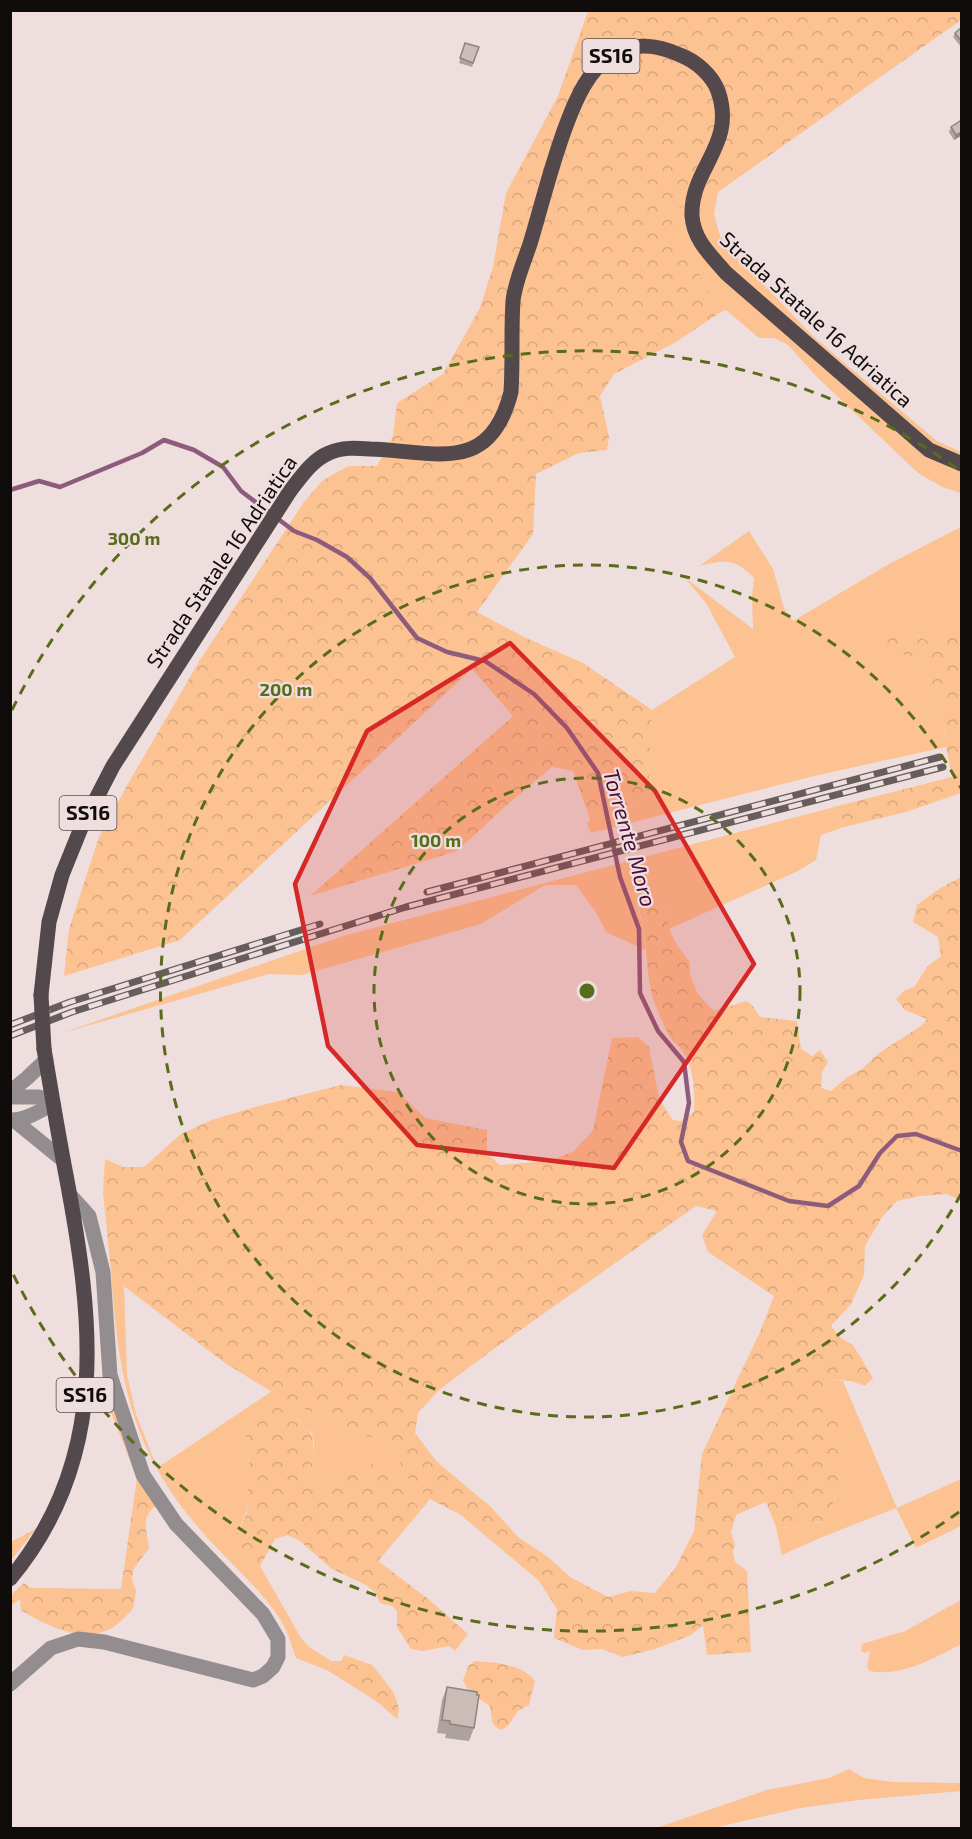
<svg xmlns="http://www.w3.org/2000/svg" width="972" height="1839" font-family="'Exo 2',sans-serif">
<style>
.green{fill:#fcc292}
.forest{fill:url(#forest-crowns);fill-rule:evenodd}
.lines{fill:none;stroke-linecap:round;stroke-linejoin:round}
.stream{stroke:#8d5c7d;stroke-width:4.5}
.street{stroke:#938d8f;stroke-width:15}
.primary{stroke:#53484b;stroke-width:15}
.rail-casing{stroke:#665d5d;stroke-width:7}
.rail{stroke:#eededd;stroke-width:4.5;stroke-dasharray:14;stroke-linecap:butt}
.primary-bridge{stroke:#53484b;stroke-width:15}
.wall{fill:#aea29d}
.shaded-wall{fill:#8d8480}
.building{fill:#cabcb7;stroke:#8d8480;stroke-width:1.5}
.marked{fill:#d62828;fill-opacity:0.2;stroke:#d62828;stroke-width:4.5;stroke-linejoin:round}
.ring{fill:none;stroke:#586c1b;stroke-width:3;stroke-dasharray:10 8}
.labels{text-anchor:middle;stroke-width:4.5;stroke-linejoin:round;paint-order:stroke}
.shield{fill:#eededd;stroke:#534b4b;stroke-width:1.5}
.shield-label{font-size:20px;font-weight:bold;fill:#110c0c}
.street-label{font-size:21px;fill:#110c0c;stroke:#eededd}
.water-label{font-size:22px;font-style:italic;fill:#490c3c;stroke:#eededd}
.centre{fill:#586c1b;stroke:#eededd;stroke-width:3}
.ring-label{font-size:18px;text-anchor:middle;font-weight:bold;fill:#586c1b;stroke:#eededd;stroke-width:4.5;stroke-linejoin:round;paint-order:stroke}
</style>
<defs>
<pattern id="forest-crowns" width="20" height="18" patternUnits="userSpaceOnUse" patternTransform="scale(1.5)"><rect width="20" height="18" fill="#fcc292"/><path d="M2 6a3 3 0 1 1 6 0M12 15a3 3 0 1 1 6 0" fill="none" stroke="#d7a67d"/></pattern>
</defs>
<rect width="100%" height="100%" fill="#eededd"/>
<g class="green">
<path d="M718,192l-4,22 6,22 17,21 76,79 35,30 89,75 24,11v41l-19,-6 -24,-14 -102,-97 -28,-31 -14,-7h-15l-33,-28 -8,4 -14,-33 -26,-36 -7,-33z"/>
<path d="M961,527l1,87 -4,13 -26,16 -21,-10v24l23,4 -6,27 14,20 4,39 -132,29 -223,57 -4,-9 3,-5 49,-18 10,-13 3,-78 83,-53 -29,-54 -22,-26 69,52 -1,-33 2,-18c-19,-20 -30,-18 -55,-12l50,-35 24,38 11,39 9,13 96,-57z"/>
<path d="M838,806v13l6,8 -23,8 -5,25 -18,11 -129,58 -3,-22 -29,-2 7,24 1,21 -39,-18 -9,-18 -21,-29h-31l-64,39 -179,51 -33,-1 -207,59 281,-97z"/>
<path d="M111,1271l13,14 3,90 9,39 21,54 115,-77 16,11 103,44 16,31 23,22 -9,11 -36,-39 -41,3 -23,11 -9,-8 2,-34 -3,-11 -14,-13 -51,16 4,31v22l-4,25 -11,24 5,24 20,5 41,72 8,9 22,14 -4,9 -31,-12c-5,-14 -9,-30 -18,-42 -23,-34 -59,-62 -85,-95 -65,-79 -75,-152 -82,-250z"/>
<path d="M830,1379l13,2 54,127 64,-29v47l-45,22 -20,-40 -76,30 -38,17 -6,-28 19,1 30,-7 16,-36 9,-8 -8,-10 -1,-20 -21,-56z"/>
<path d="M961,1600v44c-28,15 -60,33 -91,27l-3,-4 3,-16 -5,2 -4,-2 1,-7 43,-13z"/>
<path d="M849,1769l15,9 29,4 68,1v8l-102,9 -59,8 -86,20h-58l111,-38 62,-12z"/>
</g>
<g class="forest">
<path d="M588,11h373v9l-243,172 -47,20 8,33 25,36 14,33 -42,28 -62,32 -14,22 9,41 -2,13 -28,3 -43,21 -3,60 -56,78 49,26 57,25 69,47 -3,78 -10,13 -49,18 -17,-48 -21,-4 -44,37 -51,47 -147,45 203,-180 -41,-47 -292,271 -116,36 5,-47 30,-92 30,-55 71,-122 104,-158 18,-21 26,-15h29l16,-30 4,-33 46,-29 37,-66 13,-41 13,-74 52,-97z"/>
<path d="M961,614v179l-55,19 -62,15 -6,-8v-13l114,-29 -6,-30 -4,-39 -14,-20 5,-26 -35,-9 -16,-12 6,-13 23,5 21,10 25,-16z"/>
<path d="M961,877v324l-14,-7 -27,2 -23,5 -15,16 -17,29 -1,29 -13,29 -20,22 10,12 12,7 20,33 -8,8 -14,-5 -21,-2 -10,12 6,14 11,4 3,15 2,43 9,10 -10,8 -16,36 -30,7 -19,-1 -10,-25 -30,13 -5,18 4,12 -2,7 2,10 12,9 4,81 -44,3 -4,-30 -12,10 -36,14 -32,8 -21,-8 -19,1 -29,-12 3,-29 -18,-28 -78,-66 -31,-16 -23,-22 -16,-31 -103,-44 -63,-39 -100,-76 -14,-16 -8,-79 2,-33 18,8h21l37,-33 31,-14 43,-13 86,-22 57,7 27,26 62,12v23l13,12 50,-4 24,-10 19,-21 19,-92 26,-1 11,10 9,46 6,14 9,13 8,1 13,-9c1,-20 0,-46 -12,-62 -2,-4 -7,-7 -10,-10 -6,-9 -12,-23 -16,-33 -9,-21 -9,-55 -12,-77 -2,-14 -8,-22 -4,-36h17l9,13 3,22 8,16 12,16 2,17 7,16 16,17 32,-10 6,4 8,12 37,4 4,28 11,7 8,-6 8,12 -6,10 -1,16 10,3 15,-13 16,-9 17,-16 42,-27 6,-7 -22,-9 -9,-11 8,-8 11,-5 12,-19 14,-11 -3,-19 -25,-15 4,-17 22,-16zM696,1206l21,5 -15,24 6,17 66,44 -14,36 -58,122 -8,77 -18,36 -21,26 -24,-2 -23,6 -38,-20 -22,-20 -30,-20 -27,-30 -54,-45 -22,-29 3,-20 21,-23 56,-42z"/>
<path d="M105,1397l6,1 47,106c-19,14 -11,24 -9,44 -9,14 -24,23 -13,42 -1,5 -1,13 -3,18 -2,4 -7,8 -10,11 -28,30 -72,10 -102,-9l-1,-11 -9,7v-11l13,-12 7,5 90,1 16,-111z"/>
<path d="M277,1407c40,24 38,24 35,69l9,9 23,-11 28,-10 13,7 36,39 -43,51 49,37 41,36 -13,17 -6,-5 -26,5 -12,-2 -14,-22v-16l-5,-5 -12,-3 -5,-11 -9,-7 -34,-16 -32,-28 -12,-6 -13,4 -15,27 -20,-5 -8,-7 3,-17 12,-24 3,-47 -4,-31 7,-18z"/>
<path d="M37,1528l-26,32v-18z"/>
<path d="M344,1655l28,10 12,15 10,13 5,16 -2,10 -21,-18 -49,-31 4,-9h10z"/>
<path d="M475,1661c20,2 46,2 60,20l-6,24 -11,6 -10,15 -7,4c-11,-5 -9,-13 -11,-24 -11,-8 -22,-12 -27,-26l6,-15z"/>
</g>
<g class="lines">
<path class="stream" d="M10,490l29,-9 21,6 82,-34 22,-13 30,10 29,17 18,24 53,40 23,9 30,17 23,21 47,60 30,14 38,9 49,33 33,34 31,45 22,104 19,52 1,64 18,38 26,31 5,41 -8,39 7,19 101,40 39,5 31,-20 21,-33 17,-17 19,-2 46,17"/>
<g class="street">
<path d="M10,1092l17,-14 19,-18"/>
<path d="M10,1097h29l14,7"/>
<path d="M10,1120c15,1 31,-10 43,-16"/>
<path d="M15,1121l48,39"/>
<path d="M10,1684l41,-36 27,-9 26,3 149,38 10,-4 10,-9 5,-10v-18l-15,-25 -87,-90 -33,-49 -33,-100 -7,-103 -14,-56 -19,-21"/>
</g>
<g class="primary">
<path d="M41,995l8,-73 13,-47 19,-47 32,-62 177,-275c11,-14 22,-31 39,-38 13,-6 27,-5 41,-4 65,2 120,27 141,-57 2,-31 0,-61 2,-91 2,-19 11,-39 17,-57 12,-40 22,-82 37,-121 9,-24 22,-54 44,-67 23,-14 45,-12 69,-1 16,6 32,20 38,36 19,54 -28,77 -26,125 2,25 19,39 34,57l203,177 33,14"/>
<path d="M10,1579c101,-121 83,-261 56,-404 -8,-42 -15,-84 -22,-126"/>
</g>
<defs>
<g id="rail">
<path d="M427,892l513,-135"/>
<path d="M10,1025l60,-23 250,-78"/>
<path d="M10,1036l62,-24 334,-105 537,-140"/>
</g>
</defs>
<use href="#rail" class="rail-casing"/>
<use href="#rail" class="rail"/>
<path class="primary-bridge" d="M41,995l3,54"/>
</g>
<g class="wall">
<path d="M962,27v21l-9,-11 2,-4z"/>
<path d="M465,43l14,4 -7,20 -13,-4z"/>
<path d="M962,122v13l-8,5 -5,-8 2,-5z"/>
<path d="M447,1687l27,41 -5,13 -24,-3 1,-4 -9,-1 5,-33z"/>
</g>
<path class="shaded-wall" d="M962,132v3l-8,5 2,-5z"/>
<g class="building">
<path d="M962,27v15l-7,-9z"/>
<path d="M465,43l14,4 -6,16 -13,-5z"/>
<path d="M960,121l2,1v10l-6,3 -5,-8z"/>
<path d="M447,1687l30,5v3h2l-5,33 -24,-4v-3l-8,-1z"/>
</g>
<path class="marked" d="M510,643l145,148 99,173 -140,204 -197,-23 -89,-99 -33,-162 72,-153z"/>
<g class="ring">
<circle cx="587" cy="991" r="213"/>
<path d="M961 1194A426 426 0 1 1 961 788"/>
<path d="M959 1512A640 640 0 0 1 12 1272M12 710A640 640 0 0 1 959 470"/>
</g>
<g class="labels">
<g class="shield">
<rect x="582.5" y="39" width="57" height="34" rx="4.5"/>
<rect x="59.5" y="796" width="57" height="34" rx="4.5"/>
<rect x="56.5" y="1378" width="57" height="34" rx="4.5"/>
</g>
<g class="shield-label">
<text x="611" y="63">SS16</text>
<text x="88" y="820">SS16</text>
<text x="85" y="1402">SS16</text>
</g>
<g class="street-label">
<text transform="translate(816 320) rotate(42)" y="7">Strada Statale 16 Adriatica</text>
<text transform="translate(222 562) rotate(-56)" y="7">Strada Statale 16 Adriatica</text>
</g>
<g class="water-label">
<text transform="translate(630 838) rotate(74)" y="8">Torrente Moro</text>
</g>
</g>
<circle cx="587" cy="991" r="9" class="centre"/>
<g class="ring-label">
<text x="134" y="545">300 m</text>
<text x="286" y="696">200 m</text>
<text x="436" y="847">100 m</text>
</g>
<rect width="972" height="1839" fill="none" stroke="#110c0c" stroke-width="24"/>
</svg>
